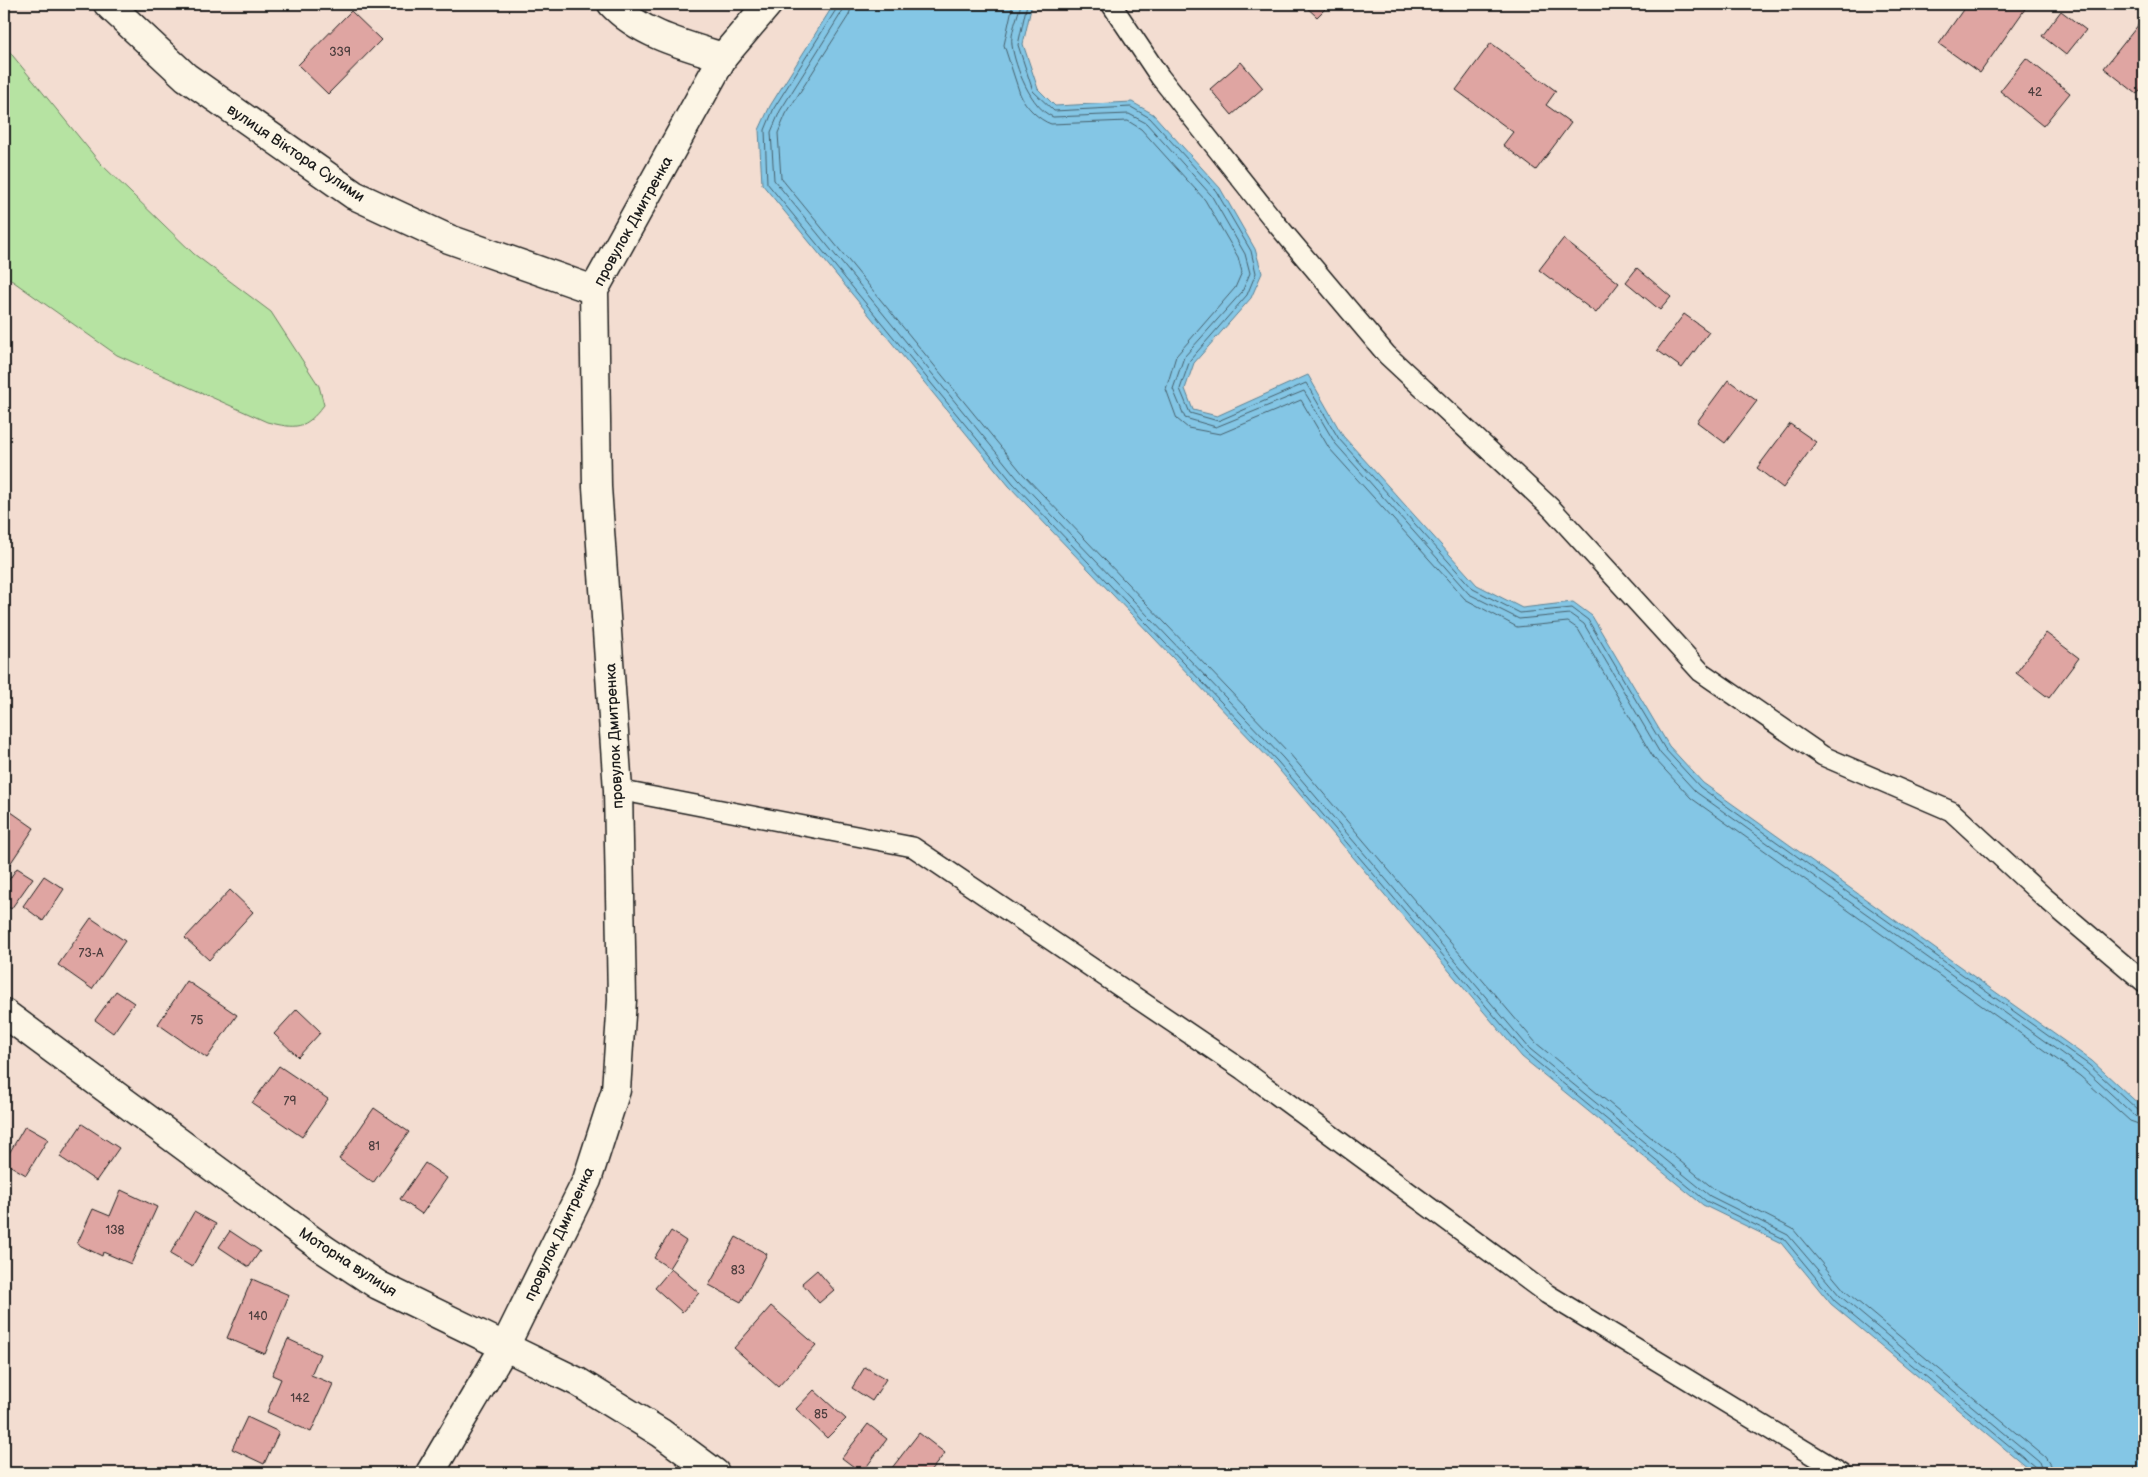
<svg xmlns="http://www.w3.org/2000/svg" width="2148" height="1477" font-family="'Balsamiq Sans',sans-serif">
<style>
.green{fill:#b6e3a2;stroke:#69805f}
.water{fill:#84c6e5;stroke:#5a8295}
.lines{fill:none;stroke-linecap:round;stroke-linejoin:round}
.shore{stroke:#46606c;stroke-width:1}
.building{fill:#dfa5a2;stroke:#1c1c1c}
.lane-casing{stroke:#1c1c1c;stroke-width:22}
.street-casing{stroke:#1c1c1c;stroke-width:31}
.secondary-casing{stroke:#1c1c1c;stroke-width:31}
.lane{stroke:#fcf5e5;stroke-width:19}
.street{stroke:#fcf5e5;stroke-width:28}
.secondary{stroke:#fcf5e5;stroke-width:28}
.labels{text-anchor:middle;stroke-width:4.5;stroke-linejoin:round;paint-order:stroke}
.number-label{font-size:12px;fill:#4d3e3e}
.street-label{font-size:15px;fill:#1c1c1c;stroke:#fcf5e5}
</style>
<rect width="100%" height="100%" fill="#f3ddd1"/>
<filter id="ink" filterUnits="userSpaceOnUse"><feTurbulence type="fractalNoise" baseFrequency=".02" numOctaves="2"/><feDisplacementMap in="SourceGraphic" scale="10" xChannelSelector="R" yChannelSelector="G"/><feConvolveMatrix kernelMatrix="1 2 1 2 8 2 1 2 1" color-interpolation-filters="sRGB"/></filter>
<g filter="url(#ink)">
<path class="green" d="M4,45l97,119 93,90 77,58 48,74 5,19c-19,25 -28,24 -57,17l-150,-67 -113,-80z"/>
<path class="water" d="M834,4h198l-9,40 15,45 17,17 77,-4 21,12 67,74 35,61 7,24 -11,25 -57,65 -9,26 8,21 24,6 91,-41 35,61 134,149 45,23 51,-6 19,14 77,130 34,37 389,278 52,48v364h-110l-203,-169 -50,-61 -78,-38 -181,-148 -247,-292 -266,-279 -247,-302 -3,-54 11,-24z"/>
<g class="lines">
<g class="shore">
<path d="M838,4l-1,4 -63,100 -9,22 2,53 246,300 265,279 248,291 180,148 78,38 51,62 200,166 2,6"/>
<path d="M844,4l-2,8 -62,99 -9,21 3,48 244,299 265,279 247,291 180,147 78,39 52,61 199,166 4,11"/>
<path d="M852,4l-3,11 -63,99 -8,19 3,45 242,296 266,279 247,290 178,146 79,40 52,62 200,166 5,8 1,8"/>
<path d="M1013,4l-9,41 16,49c5,12 19,26 31,30l77,-3 13,8 64,71 33,57 4,15 -7,16 -59,68 -10,33 11,30 11,9 32,6 81,-34 28,48 136,151 52,28 51,-5 10,7 75,128 38,41 389,278 50,45 14,5"/>
<path d="M1021,4c-3,12 -11,29 -9,41 3,22 19,63 41,72l76,-3 17,9 65,72 34,59 5,19 -8,19 -58,65 -11,32 12,29 31,9 88,-36 31,52 134,151 50,25 51,-5 14,10 76,129 36,39 389,278 50,46 9,3"/>
<path d="M1027,4l-9,41 15,46 21,20 77,-4 19,11 66,73 35,60 5,22 -9,22 -57,65 -10,29 10,24 28,8 88,-38 33,56 134,150 47,24 52,-5 16,12 77,129 35,38 389,278 50,46 5,1"/>
</g>
</g>
<g class="building">
<path d="M1303,4h27l-13,13z"/>
<path d="M1967,4h51l7,5 -45,64 -41,-29z"/>
<path d="M351,11l30,29 -53,54 -30,-29z"/>
<path d="M2061,11l25,19 -20,25 -24,-19z"/>
<path d="M2143,19l1,1v65l-7,9 -33,-26z"/>
<path d="M1491,43l65,48 -10,14 25,18 -35,47 -33,-25 10,-13 -57,-42z"/>
<path d="M2026,58l44,35 -27,33 -43,-35z"/>
<path d="M1241,62l22,26 -31,27 -22,-26z"/>
<path d="M1563,239l56,44 -23,30 -57,-43z"/>
<path d="M1637,268l34,29 -11,13 -34,-28z"/>
<path d="M1684,314l25,18 -27,36 -25,-18z"/>
<path d="M1728,380l29,21 -32,42 -28,-21z"/>
<path d="M1790,424l26,18 -33,46 -26,-20z"/>
<path d="M2046,633l33,25 -30,40 -33,-25z"/>
<path d="M4,807l30,21 -30,45z"/>
<path d="M17,868l16,10 -22,31 -7,-5v-17z"/>
<path d="M44,876l20,13 -21,32 -20,-15z"/>
<path d="M230,890l23,22 -44,48 -24,-22z"/>
<path d="M91,918l34,23 -33,48 -34,-24z"/>
<path d="M187,981l50,34 -30,43 -49,-34z"/>
<path d="M116,991l18,12 -21,30 -18,-13z"/>
<path d="M297,1009l24,23 -23,25 -24,-23z"/>
<path d="M279,1066l49,33 -26,38 -50,-34z"/>
<path d="M374,1108l35,24 -36,51 -34,-24z"/>
<path d="M82,1124l37,24 -23,33 -36,-24z"/>
<path d="M25,1126l23,13 -22,36 -22,-13z"/>
<path d="M425,1163l22,15 -25,36 -22,-15z"/>
<path d="M121,1190l36,17 -26,57 -28,-12 -1,4 -25,-12 16,-35 17,7z"/>
<path d="M194,1212l22,12 -24,43 -22,-13z"/>
<path d="M230,1231l30,20 -11,16 -30,-20z"/>
<path d="M671,1231l15,10 -17,27 -15,-10z"/>
<path d="M736,1237l31,17 -26,48 -32,-17z"/>
<path d="M671,1269l28,24 -17,19 -27,-24z"/>
<path d="M817,1270l17,20 -15,13 -17,-20z"/>
<path d="M252,1279l37,16 -24,59 -38,-16z"/>
<path d="M771,1306l45,39 -38,42 -44,-39z"/>
<path d="M288,1339l32,15 -9,21 22,9 -22,48 -44,-20 14,-33 -9,-4z"/>
<path d="M865,1367l21,12 -14,22 -20,-13z"/>
<path d="M814,1390l32,29 -19,19 -31,-29z"/>
<path d="M247,1417l32,15 -15,32 -32,-15z"/>
<path d="M868,1424l19,15 -25,34 -20,-15z"/>
<path d="M919,1433l26,20 -16,20h-41z"/>
</g>
<g class="lines">
<defs>
<g id="lane">
<path d="M1111,4l49,73 115,145 112,133 165,154 149,163 122,84 128,55 93,86 100,85"/>
<path d="M618,790l295,57 330,223 304,224 295,179"/>
</g>
<g id="street">
<path d="M108,4l78,73 168,118 95,44 145,51"/>
<path d="M612,4c28,30 72,41 111,53"/>
<path d="M430,1473l75,-127 82,-166 29,-90 6,-90 -4,-210 -21,-303 -3,-197 129,-233 45,-53"/>
</g>
<path id="secondary" d="M4,1013l321,237 53,35 200,97 83,51 54,40"/>
</defs>
<use href="#lane" class="lane-casing"/>
<use href="#street" class="street-casing"/>
<use href="#secondary" class="secondary-casing"/>
<use href="#lane" class="lane"/>
<use href="#street" class="street"/>
<use href="#secondary" class="secondary"/>
</g>
</g>
<g class="labels">
<g class="number-label">
<text x="340" y="56">339</text>
<text x="2035" y="96">42</text>
<text x="91" y="957">73-А</text>
<text x="197" y="1024">75</text>
<text x="290" y="1105">79</text>
<text x="374" y="1150">81</text>
<text x="115" y="1234">138</text>
<text x="738" y="1274">83</text>
<text x="258" y="1320">140</text>
<text x="300" y="1402">142</text>
<text x="821" y="1418">85</text>
</g>
<g class="street-label">
<text transform="translate(296 153) rotate(34)" y="5">вулиця Віктора Сулими</text>
<text transform="translate(633 221) rotate(-61)" y="5">провулок Дмитренка</text>
<text transform="translate(614 736) rotate(-93)" y="5">провулок Дмитренка</text>
<text transform="translate(559 1234) rotate(-65)" y="5">провулок Дмитренка</text>
<text transform="translate(348 1262) rotate(33)" y="5">Моторна вулиця</text>
</g>
</g>
<rect width="2148" height="1477" fill="none" stroke="#fcf5e5" stroke-width="20"/>
<rect x="10" y="10" width="2128" height="1457" fill="none" stroke="#1c1c1c" stroke-width="2" filter="url(#ink)"/>
</svg>
